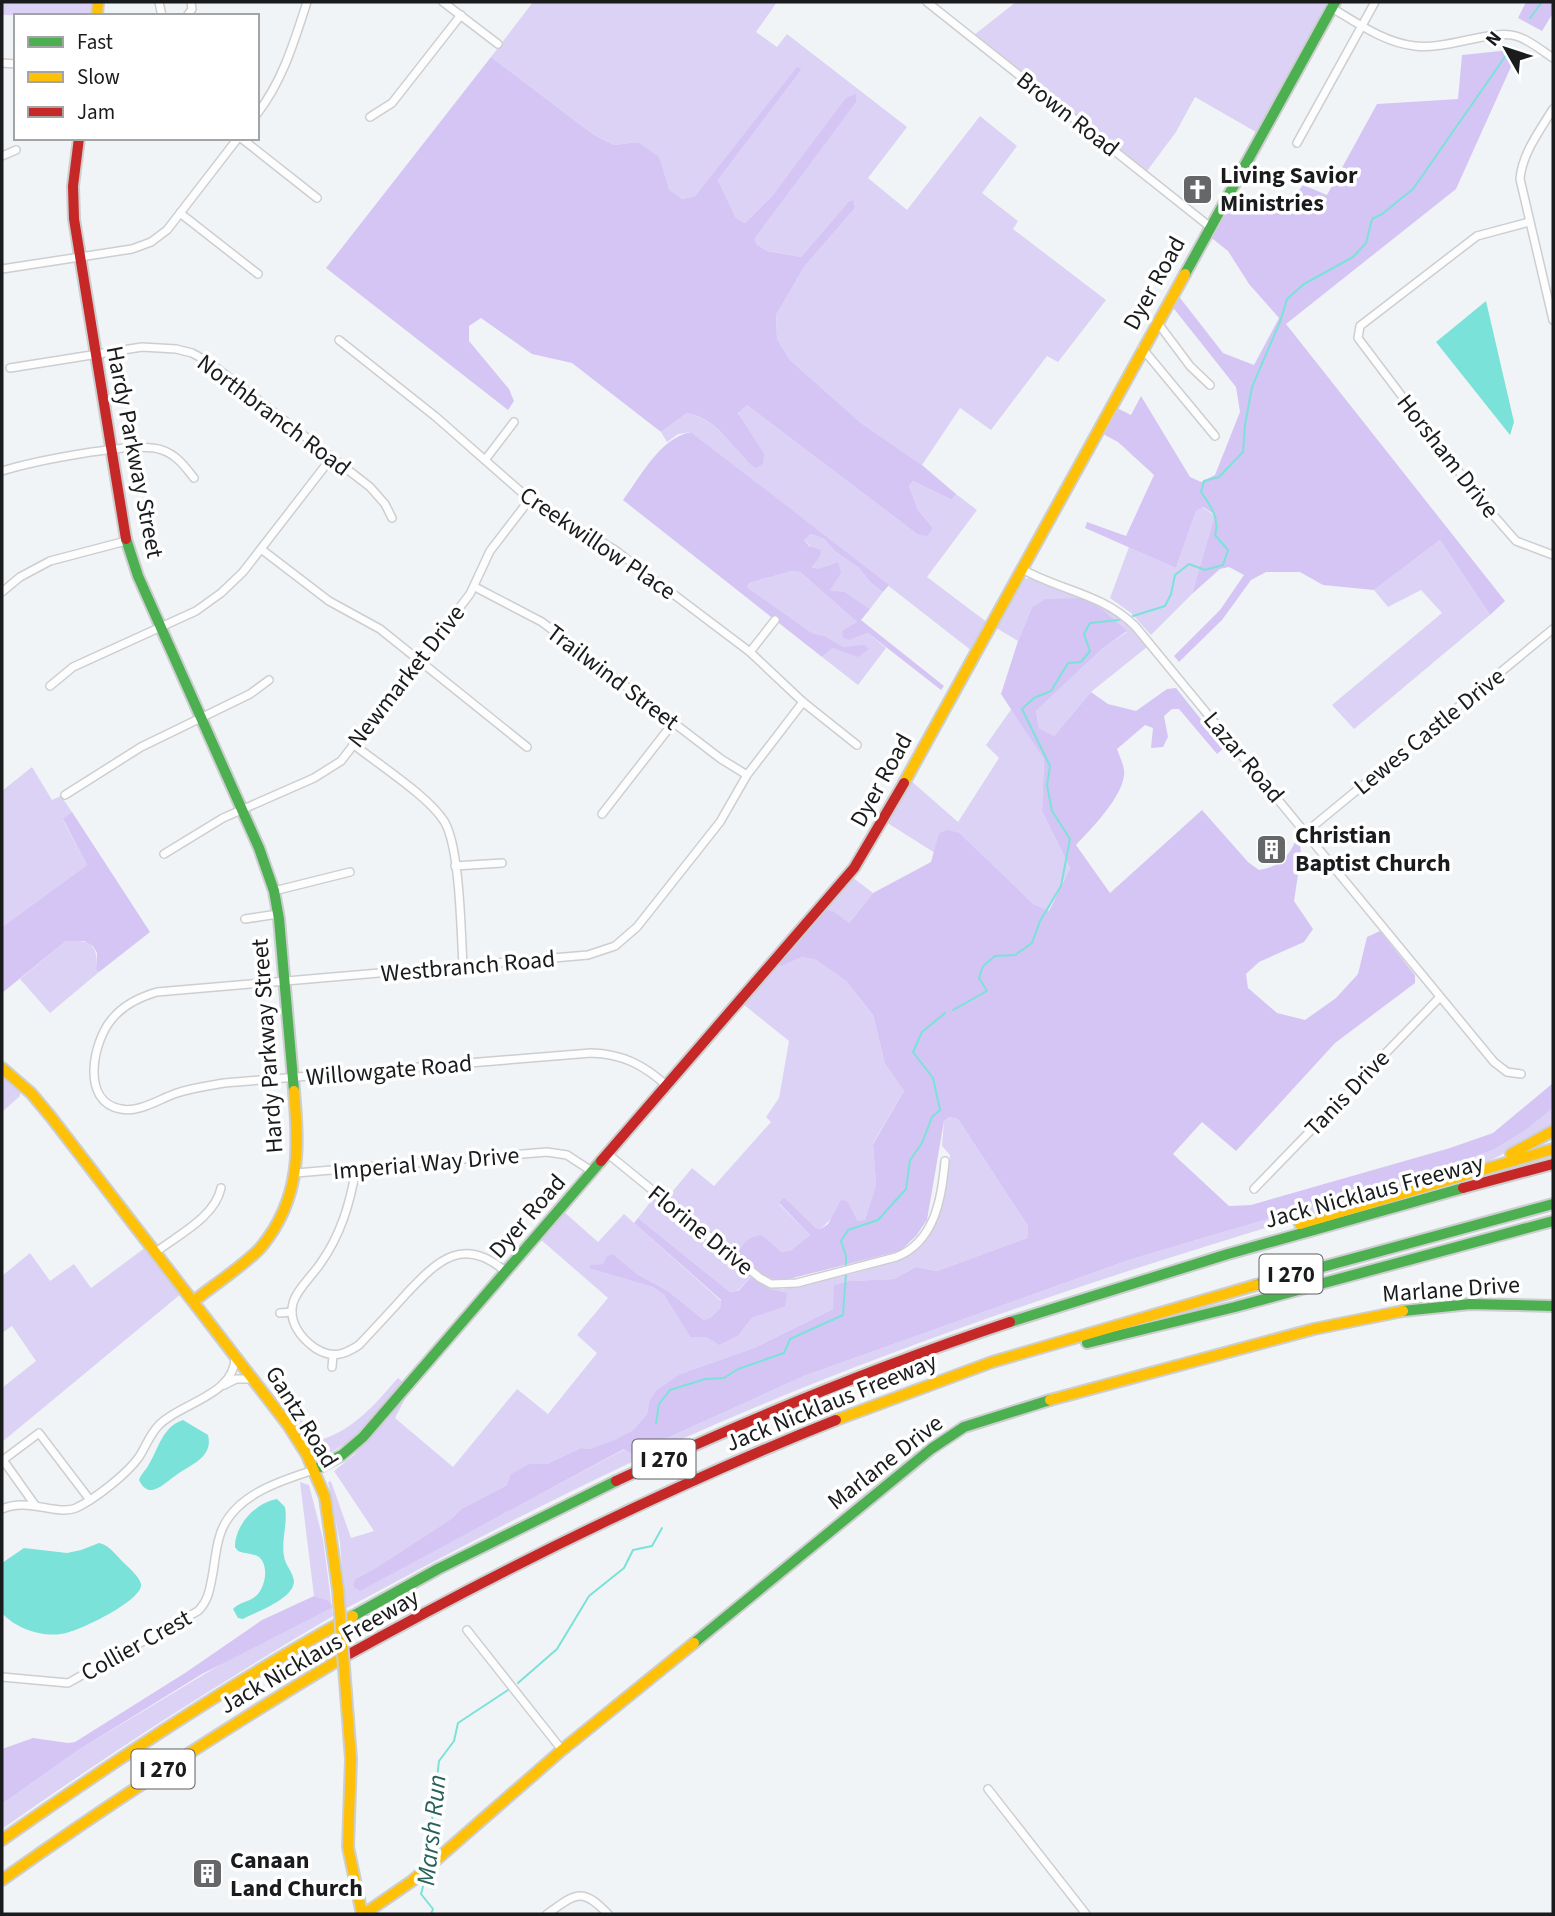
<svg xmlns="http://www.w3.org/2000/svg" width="1555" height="1916" font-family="'Source Sans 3',sans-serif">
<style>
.green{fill:#dcd2f5}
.forest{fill:#d5c5f5}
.water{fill:#7ae2d8}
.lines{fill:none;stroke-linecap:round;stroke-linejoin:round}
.stream{stroke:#7ae2d8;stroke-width:2}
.street-casing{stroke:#ccced0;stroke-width:10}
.fast-casing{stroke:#ccced0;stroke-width:14}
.slow-casing{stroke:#ccced0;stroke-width:14}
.jam-casing{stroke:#ccced0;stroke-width:14}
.street{stroke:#fdfdfe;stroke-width:7}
.fast{stroke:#4caf50;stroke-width:10}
.slow{stroke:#ffc107;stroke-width:10}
.jam{stroke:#c62828;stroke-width:10}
.slow-bridge-casing{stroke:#ccced0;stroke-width:14;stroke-linecap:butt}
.slow-bridge{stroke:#ffc107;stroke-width:10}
.labels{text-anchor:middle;stroke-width:7;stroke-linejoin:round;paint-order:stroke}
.shield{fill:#fff;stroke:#5e5f61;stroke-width:2}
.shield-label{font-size:23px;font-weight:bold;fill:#191b1d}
.street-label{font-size:24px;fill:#191b1d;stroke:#fff}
.poi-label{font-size:24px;font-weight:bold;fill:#191b1d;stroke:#fff;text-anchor:start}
.water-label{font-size:26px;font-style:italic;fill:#26615a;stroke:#fff}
</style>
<rect width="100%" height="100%" fill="#f1f4f6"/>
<g class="green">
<path d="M2,2h90l-2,14 -88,-1z"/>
<path d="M533,2h244l-21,30 21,15 10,-13 120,93 -39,51 39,32 73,-94 37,30 -35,47 36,28 -5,8 93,71 -48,62 -11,-6 -56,74 -31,-22 -38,57 -61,-42 -71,-63 -13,-21 -1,-24 28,-48 51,-59 -1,-8 -5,1 -48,56 -34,-6 -11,-7 -1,-6 100,-136 -82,93 -28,28 -9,-5 -18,-38 84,-111 -5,-1 -102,128 -13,3 -13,-8 -31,-49 -24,3 -20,-10 -103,-78z"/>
<path d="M1016,2h309l2,1 -71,129 -61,-35 -19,35 -29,39 -173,-136z"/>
<path d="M747,405l170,129 16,-6 -15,-18 -9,-24 4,-5 39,19 4,-6 21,16 -50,67 61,46 -16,28 -281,-219 -13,2 -11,8 -6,-10 26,-19c27,6 42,28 59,47l-4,-40 -4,-8z"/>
<path d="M1202,507l13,9 -23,78 -41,41 -20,-22 -21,-15 19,-51 47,21 20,-57z"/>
<path d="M811,534l13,5 12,13 23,16 11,14 13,10 -13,17 -25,-17 -15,-2 1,-26 -13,6 -6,-4 8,-10 -16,-16z"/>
<path d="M1440,540l50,75 -136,114 -22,-24 110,-92 -21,-23 -33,17 -14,-17z"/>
<path d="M792,571l8,1 57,50 -7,18 18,-7 18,15 -28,37 -36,-28 11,-9 11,-1 -19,-11 -13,-3 -65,-46 2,-4z"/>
<path d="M1029,578c47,17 87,27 118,69l-56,45 -37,44 -15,-8 -3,-17 66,-62 25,-17 -82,-33 -13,8 -14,34 -25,-15 28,-47z"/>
<path d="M1012,708l32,51 -2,52 28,57 -22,43 -15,-7 -94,-71 -4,20 -49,-31 23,-43 49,43 41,-64 -13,-13z"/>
<path d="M32,767l20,33 9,-4 11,16 -9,8 24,45 -85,62v-136z"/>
<path d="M852,877l21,16 -25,31 -15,-13 -9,-2z"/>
<path d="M66,941c26,-1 32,3 30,29l3,2 -49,41 -30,-34z"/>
<path d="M802,957l14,3 30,21 27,34 12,49 19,27 -31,52 3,42 -11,36h-7l-11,-19 -26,27 -5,-1 -32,-31 -5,7 31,31 -19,15 -9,2 -20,-17 -24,22 -71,-59 25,-30 22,18 57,-64 -5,-5 13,-19 10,-57 -46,-37 35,-39 4,1z"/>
<path d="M2,1073l18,17v6l-18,16z"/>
<path d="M1553,1108v17l-38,23 -30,15c-249,72 -498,147 -736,247 -139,58 -272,128 -404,199l-5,-66 -12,-61 3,-1 20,57 23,-7 -40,-60 20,-16 53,-60 -12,23 58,49 64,-78 31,25 49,-61 -20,-18 31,-37 -68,-59 23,-28 35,31 26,-28 97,87 -1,7 -10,10 -6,2 -36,-29 -31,-17 -24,-20 -10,10 -12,5 62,18 11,8 26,42 49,-2 13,-17 33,-11 -16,-18 -18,-12 -14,14 -7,1 -92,-74 16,-21 115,89 13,3c43,-10 129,-20 151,-61 12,-23 15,-47 17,-73l-8,-9 2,-25 6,-4 8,2 70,107 -1,12 -90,33 -21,-4 -22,12 -43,2 -18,28 -79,39 -74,26 -31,28 -2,12 -14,16 -17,10 -27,9 -8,-1 -34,16h-18l-17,10 -5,11 -46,24 -10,10 -77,50 -19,10 5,11 265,-141 7,5 172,-78 328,-117 306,-90 55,-19 33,-20z"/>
<path d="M146,1247l36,46 -180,149v-54l34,-27 -24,-35 -10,7v-57l28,-23 20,28 24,-17 17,24z"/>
<path d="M398,1378l5,4c-21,23 -53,69 -84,74l-5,-5 -24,-35 5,-3 25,27c34,-10 55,-36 78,-62z"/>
<path d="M300,1482l9,3 14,54 10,77c-114,67 -223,137 -331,213v-25l75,-53 250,-151 -13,-4z"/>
</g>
<g class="forest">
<path d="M1526,2h27v11l-11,18 -24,-13z"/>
<path d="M1519,49l-63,140 -170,135 219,277 -15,14 -50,-75 -66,50 -51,-5 -23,-13h-34l-15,8 -29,40 -43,42 -5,-6 46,-46 24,-35 -15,-8 -9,2 -28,25 23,-79 -12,-8 -7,4 -20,57 -91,-40 2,-6 39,14 28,-61 -36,-33 -17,-9 14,-26 16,8 10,-19 49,81 11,5 14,-7 25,-63 -4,-25 -65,-82 6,-11 46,59 31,12 25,-47 -30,-34 -21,-33 -19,-15 18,-32 35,10 21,-3 20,-26 24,10 50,-91 81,-5 4,-44z"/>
<path d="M491,57l103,78 20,10 24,-3 21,15 10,33 13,9 13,-3 102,-129 5,2 -84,111 18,38 9,5 28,-28 73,-97 10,-4v8l-101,136 1,6 11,7 34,6 48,-56 5,-1 1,8 -51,59 -28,48 1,24 13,21 71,63 61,42 34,29 -4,6 -39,-19 -4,5 9,24 15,18 -6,8 -10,-2 -170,-129 -9,8 26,41 -1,10 -8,4c-24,-20 -35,-48 -68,-55l-26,19 -89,-69 -40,-9 -51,-36 -12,8v15l40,48 5,12 -6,9 -182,-142z"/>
<path d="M691,432l198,153 -6,7 -13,-10 -11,-14 -23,-16 -12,-13 -13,-5 -7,6 5,6 12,4 -1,6 -8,11 6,2 20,-7 3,11 -11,17 15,2 25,17 -9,11 83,66 -3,4 -73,-57 -18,7 -7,-2 -1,-7 15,-9 -57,-50 -8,-1 -43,12 -2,4 65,46 13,3 19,11 20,-2 5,4 -11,8 -25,-9 -11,9 -199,-157c18,-24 37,-62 68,-68z"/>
<path d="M1084,598l20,13 23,20 -25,18 -66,62 3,17 15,8 37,-44 17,12 28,7 31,-22 9,-1 48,60 -7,6 -38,-45h-7l-8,7 4,21 -5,10 -12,1 2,-20 -8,-3 -28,24c2,6 6,14 7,21 3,23 -33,59 -48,75l34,48 92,-83 46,52 11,8c19,-3 28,-11 36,-28l5,-1 1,14 -7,46 19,28 -9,13 -45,20 -13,12 2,14 29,25 28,7 31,-22 22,-24 9,-37 13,-6 35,44v8l-80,60 -99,108 -34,-29 -29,32 56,52 22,-1 199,-57 43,-15 60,-50v25l-27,22 -33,20 -55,19 -306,90 -328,117 -172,78 -8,-5 -264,142 -7,-5 2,-7 19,-10 77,-50 10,-10 46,-24 4,-11 18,-10h18l34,-16 8,1 26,-9 18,-10 14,-16 2,-12 7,-11 24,-17 74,-26 79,-39 1,-24 17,-4 43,-2 22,-12 21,4 90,-33 1,-12 -70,-107 -8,-2 -6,4 -17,99 -11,16 -16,15 -119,30 -16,-4 -27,-20c3,-14 10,-20 24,-22l20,17 9,-2 19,-15 -31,-32 5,-6 32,31 5,1 7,-5 13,-24 6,1 11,20 7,-1 11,-35 -3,-41 31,-53 -19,-27 -12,-49 -27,-34 -30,-21 -14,-3 -20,9 -4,-1 46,-56 9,2 16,12 24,-30 58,-31 8,-29 9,-3 11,3 74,71 16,7 21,-43 -28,-57 2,-52 -43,-65 17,-53 14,-34 13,-8z"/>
<path d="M72,812l78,120 -51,40 -3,-2 1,-17 -4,-7 -9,-5h-18l-64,52v-66l85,-62 -24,-46z"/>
<path d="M638,1218l92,74 8,-1 13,-14 18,12 18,4 -2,14 -33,11 -13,17 -20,10 -12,-8h-17l-26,-42 -11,-8 -62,-18 -1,-4 13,-1 4,-8 6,-2 24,20 31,17 36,29 6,-2 10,-10 1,-8 -87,-77z"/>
<path d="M314,1596l13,4 6,7 -131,67 -125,77 -75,53v-55l31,-11 35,5 7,-1 110,-69 77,-53z"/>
</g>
<g class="water">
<path d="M1486,301l28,121 -4,13 -74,-93z"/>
<path d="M183,1420l25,15c6,23 -19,30 -33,41 -12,8 -26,25 -36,4 2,-6 6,-9 9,-14 11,-18 14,-39 35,-46z"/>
<path d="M277,1499l8,8c3,17 -4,33 -1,49 1,9 9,16 10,25 0,18 -38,31 -51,38l-5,-1 -5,-9c6,-7 17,-7 24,-14 8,-8 12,-28 3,-37 -6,-5 -15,-4 -22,-7l-3,-4c0,-22 20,-44 42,-48z"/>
<path d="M99,1543c10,2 17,12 25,20 5,5 15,13 17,21 3,16 -65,49 -80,50 -20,3 -46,-6 -59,-21v-50l22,-15 43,5 14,-3z"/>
</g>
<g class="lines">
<g class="stream">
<path d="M1530,18l12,-16"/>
<path d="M1133,616l32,-10 6,-12 4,-19 14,-11 16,6 18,-5 5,-15 -13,-15c5,-16 -4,-29 -14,-43l3,-11 15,-4 24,-25 2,-27 7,-38 28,-65 7,-23 17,-15 49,-27 13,-14 6,-24 10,-5 31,-25 96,-138"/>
<path d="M953,1010l34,-19 -8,-13 4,-12 12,-10 20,-1 17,-12 8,-22 21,-35 9,-47 -18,-28 -5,-26 3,-19 -28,-57 12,-11 17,-7 17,-28 13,-1 9,-11 -6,-17 6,-11 29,-3"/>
<path d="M846,1268v-12l-5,-15 7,-11 30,-10 28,-31 4,-29 12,-17 10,-26 8,-7 -7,-32 -20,-26 9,-20 23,-19"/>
<path d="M656,1423l3,-19 11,-14 35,-11 19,-1 14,-9 46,-16 6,-14 53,-24 3,-41"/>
<path d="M518,1683l39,-34 32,-53 35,-28 9,-18 19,-4 10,-18"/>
<path d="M427,1863l12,-102 15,-20 4,-18 50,-33"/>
<path d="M426,1875l-5,19 12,15 -2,5"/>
</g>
<defs>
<g id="street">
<path d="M159,2l3,14"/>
<path d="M443,2l55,42"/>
<path d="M927,2l282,224"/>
<path d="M1332,8c25,15 53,35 83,38 32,4 76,-17 101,-10 14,4 26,15 37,22"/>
<path d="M187,16l5,-7 -1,-7"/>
<path d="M2,63l14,1"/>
<path d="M1553,109c-13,21 -31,45 -33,70l33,141"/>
<path d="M257,114c26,-34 37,-72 50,-112"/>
<path d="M370,117l22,-14 69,-88"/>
<path d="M241,138l76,60"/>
<path d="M1297,143l78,-141"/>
<path d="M2,156l14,-6"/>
<path d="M180,213l78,61"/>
<path d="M1529,222l-52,14 -117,90 -2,12 123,163 35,40 37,14"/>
<path d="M2,269l130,-20 19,-7 16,-12 71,-92"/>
<path d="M1157,322l33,44 20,19"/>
<path d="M339,340l97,77 91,80 88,53 135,102 53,50 54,43"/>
<path d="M1142,348l73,88"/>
<path d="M10,368l132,-21 34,2 16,4 17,9 161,125 15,17 7,14"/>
<path d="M485,460l29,-38"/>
<path d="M2,471c29,-9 134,-31 160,-21 15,5 23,17 32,28"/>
<path d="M261,549l68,52 51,28 147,118"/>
<path d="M1022,569c39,22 79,24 113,57l359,436 13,10 14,2"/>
<path d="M475,587l67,35 179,137 26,16"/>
<path d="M2,592l18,-15 30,-16 76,-20"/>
<path d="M750,652l25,-32"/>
<path d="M50,686l23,-19 123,-56 25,-18 22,-21 89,-115"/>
<path d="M353,744c26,21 74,51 91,77 16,25 17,112 19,145"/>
<path d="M65,795l76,-48 109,-53 19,-14"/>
<path d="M602,814l71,-91"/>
<path d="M1306,832l247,-203"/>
<path d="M164,854l59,-36 91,-40 27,-17 129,-167 20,-43 40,-52"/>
<path d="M455,866l47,-3"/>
<path d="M274,891l76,-19"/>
<path d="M245,919l33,-5"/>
<path d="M667,1086c-23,-21 -44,-32 -76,-33l-367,30c-16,3 -32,5 -47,10 -18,6 -38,20 -56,16 -41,-7 -28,-68 -9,-90 12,-15 28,-22 45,-27l431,-37 27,-9 22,-19 83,-105 27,-47 56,-73"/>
<path d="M608,1154l152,124 11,6 26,-1 99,-26c39,-15 46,-60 49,-96"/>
<path d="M356,1169c-6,34 -15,66 -36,95 -8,12 -23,25 -27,39 -5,19 8,35 22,45 17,11 29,7 44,-3 16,-17 32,-34 48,-52 31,-33 57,-58 99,-21"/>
<path d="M296,1173l251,-21 20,3 26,17"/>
<path d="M1254,1189l186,-192"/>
<path d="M156,1252c22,-17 59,-35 65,-64"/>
<path d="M280,1313l12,-1"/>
<path d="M332,1367l1,-11"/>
<path d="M224,1385l12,-6h17"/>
<path d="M35,1505l-32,-45 36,-27 51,67"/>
<path d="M2,1509c25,-12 55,7 74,-1 19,-9 51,-34 63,-51 7,-11 11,-23 20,-32 21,-22 78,-30 76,-70"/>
<path d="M467,1630l95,120"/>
<path d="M2,1677l66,6 130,-72c11,-11 12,-23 15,-39 2,-12 3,-25 7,-37 12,-39 59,-54 94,-65"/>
<path d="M988,1789l98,125"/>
<path d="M547,1914c29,-20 34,-28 61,0"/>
</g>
<g id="fast">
<path d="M1185,274l150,-272"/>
<path d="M126,539l12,37 121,272 15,43 5,28 15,172"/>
<path d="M1256,1285l297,-81"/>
<path d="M1403,1311l67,-7 83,2"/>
<path d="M1010,1322l218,-68 235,-66"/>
<path d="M1087,1343l148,-36 318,-86"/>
<path d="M314,1470l28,-15 21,-18 238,-276"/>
<path d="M353,1616l85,-47 178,-88"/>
<path d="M694,1643l237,-194 33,-22 86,-27"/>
</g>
<g id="slow">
<path d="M97,16l1,-14"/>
<path d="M904,783l281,-509"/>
<path d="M2,1068l29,25 20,24 237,308 19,30 18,42 13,92"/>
<path d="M1511,1154l42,-23"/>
<path d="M1300,1224l253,-75"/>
<path d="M194,1301c18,-15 54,-38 68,-55 39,-48 37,-98 32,-155"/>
<path d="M1050,1400l264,-71 89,-18"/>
<path d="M836,1420l156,-58 264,-77"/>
<path d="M346,1693l5,66 -3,88 14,67"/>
<path d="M2,1840c114,-80 229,-157 351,-224"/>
<path d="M2,1880c111,-79 224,-152 340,-222"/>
<path d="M364,1914l48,-33 150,-131 132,-107"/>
</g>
<g id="jam">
<path d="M79,138l-6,48 1,33 52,320"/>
<path d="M601,1161l253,-293 50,-85"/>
<path d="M1463,1188l90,-24"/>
<path d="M616,1481c128,-60 259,-114 394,-159"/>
<path d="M342,1658c160,-89 324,-170 494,-238"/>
</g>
</defs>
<use href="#street" class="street-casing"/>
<use href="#fast" class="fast-casing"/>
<use href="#slow" class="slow-casing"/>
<use href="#jam" class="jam-casing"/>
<use href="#street" class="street"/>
<use href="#fast" class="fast"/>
<use href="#slow" class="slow"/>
<use href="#jam" class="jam"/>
<defs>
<path id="slow-bridge" d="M338,1589l8,104"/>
</defs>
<use href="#slow-bridge" class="slow-bridge-casing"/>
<use href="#slow-bridge" class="slow-bridge"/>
</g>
<defs>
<symbol id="church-square" viewBox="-11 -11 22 22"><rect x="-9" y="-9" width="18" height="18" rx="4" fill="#656769" stroke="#fff"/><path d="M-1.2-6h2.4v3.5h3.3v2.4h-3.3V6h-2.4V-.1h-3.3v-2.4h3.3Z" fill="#fff"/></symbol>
<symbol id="building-square" viewBox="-11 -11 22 22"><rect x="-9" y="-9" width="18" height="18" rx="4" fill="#656769" stroke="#fff"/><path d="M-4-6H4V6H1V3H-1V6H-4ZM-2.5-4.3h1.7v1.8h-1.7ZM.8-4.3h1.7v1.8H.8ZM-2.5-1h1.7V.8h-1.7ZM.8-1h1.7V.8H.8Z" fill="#fff"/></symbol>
</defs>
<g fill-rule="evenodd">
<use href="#church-square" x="1180" y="172" width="35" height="35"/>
<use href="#building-square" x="1254" y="832" width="35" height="35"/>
<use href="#building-square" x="190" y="1856" width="35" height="35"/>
</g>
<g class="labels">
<g class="shield">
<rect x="1259.5" y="1254.5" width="63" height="39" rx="5"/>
<rect x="632.5" y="1439.5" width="63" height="39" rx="5"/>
<rect x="131.5" y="1749.5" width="63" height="39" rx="5"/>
</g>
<g class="shield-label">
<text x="1291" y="1282">I 270</text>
<text x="664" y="1467">I 270</text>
<text x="163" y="1777">I 270</text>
</g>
<g class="street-label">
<text transform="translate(1068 114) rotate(38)" y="8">Brown Road</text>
<text transform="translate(1154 283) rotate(-61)" y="8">Dyer Road</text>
<text transform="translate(274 415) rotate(37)" y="8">Northbranch Road</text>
<text transform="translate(135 452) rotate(79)" y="8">Hardy Parkway Street</text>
<text transform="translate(1448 456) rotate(52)" y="8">Horsham Drive</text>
<text transform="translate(598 543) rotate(34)" y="8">Creekwillow Place</text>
<text transform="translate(406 676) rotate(-52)" y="8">Newmarket Drive</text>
<text transform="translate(613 677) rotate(37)" y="8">Trailwind Street</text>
<text transform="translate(1429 731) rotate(-39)" y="8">Lewes Castle Drive</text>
<text transform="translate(1244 757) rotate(50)" y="8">Lazar Road</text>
<text transform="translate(881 780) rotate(-61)" y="8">Dyer Road</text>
<text transform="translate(468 966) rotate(-5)" y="8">Westbranch Road</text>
<text transform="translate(267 1046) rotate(-94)" y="8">Hardy Parkway Street</text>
<text transform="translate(389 1070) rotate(-5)" y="8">Willowgate Road</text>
<text transform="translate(1347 1093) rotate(-46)" y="8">Tanis Drive</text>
<text transform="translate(426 1163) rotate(-5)" y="8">Imperial Way Drive</text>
<text transform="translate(1374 1191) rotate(-15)" y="8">Jack Nicklaus Freeway</text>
<text transform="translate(527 1216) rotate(-49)" y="8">Dyer Road</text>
<text transform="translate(701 1230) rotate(39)" y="8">Florine Drive</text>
<text transform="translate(1451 1289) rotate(-4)" y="8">Marlane Drive</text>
<text transform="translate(831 1402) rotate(-22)" y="8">Jack Nicklaus Freeway</text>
<text transform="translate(302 1417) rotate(58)" y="8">Gantz Road</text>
<text transform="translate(885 1462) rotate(-38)" y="8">Marlane Drive</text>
<text transform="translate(136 1645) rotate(-29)" y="8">Collier Crest</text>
<text transform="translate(319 1651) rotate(-30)" y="8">Jack Nicklaus Freeway</text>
</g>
<g class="poi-label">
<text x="1220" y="183">Living Savior<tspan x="1220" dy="28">Ministries</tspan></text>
<text x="1295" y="843">Christian<tspan x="1295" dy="28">Baptist Church</tspan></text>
<text x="230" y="1868">Canaan<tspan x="230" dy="28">Land Church</tspan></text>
</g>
<g class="water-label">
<text transform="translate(431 1830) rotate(-84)" y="9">Marsh Run</text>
</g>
</g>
<rect width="1555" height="1916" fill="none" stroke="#191b1d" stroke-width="7"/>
<rect x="14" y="14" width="245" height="126" fill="#ffffff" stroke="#a3a4a5" stroke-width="2"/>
<rect x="28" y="37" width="35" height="10" fill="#4caf50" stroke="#a3a4a5" stroke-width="2"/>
<text x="77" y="49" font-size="21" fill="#191b1d">Fast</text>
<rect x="28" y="72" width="35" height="10" fill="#ffc107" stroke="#a3a4a5" stroke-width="2"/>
<text x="77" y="84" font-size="21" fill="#191b1d">Slow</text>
<rect x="28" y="107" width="35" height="10" fill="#c62828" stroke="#a3a4a5" stroke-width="2"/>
<text x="77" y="119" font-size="21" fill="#191b1d">Jam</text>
<g transform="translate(1506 49) rotate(309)" stroke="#ffffff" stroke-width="5" paint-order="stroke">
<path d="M0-5L12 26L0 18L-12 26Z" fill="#191b1d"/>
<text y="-10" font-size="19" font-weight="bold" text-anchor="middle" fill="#191b1d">N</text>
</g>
</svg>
